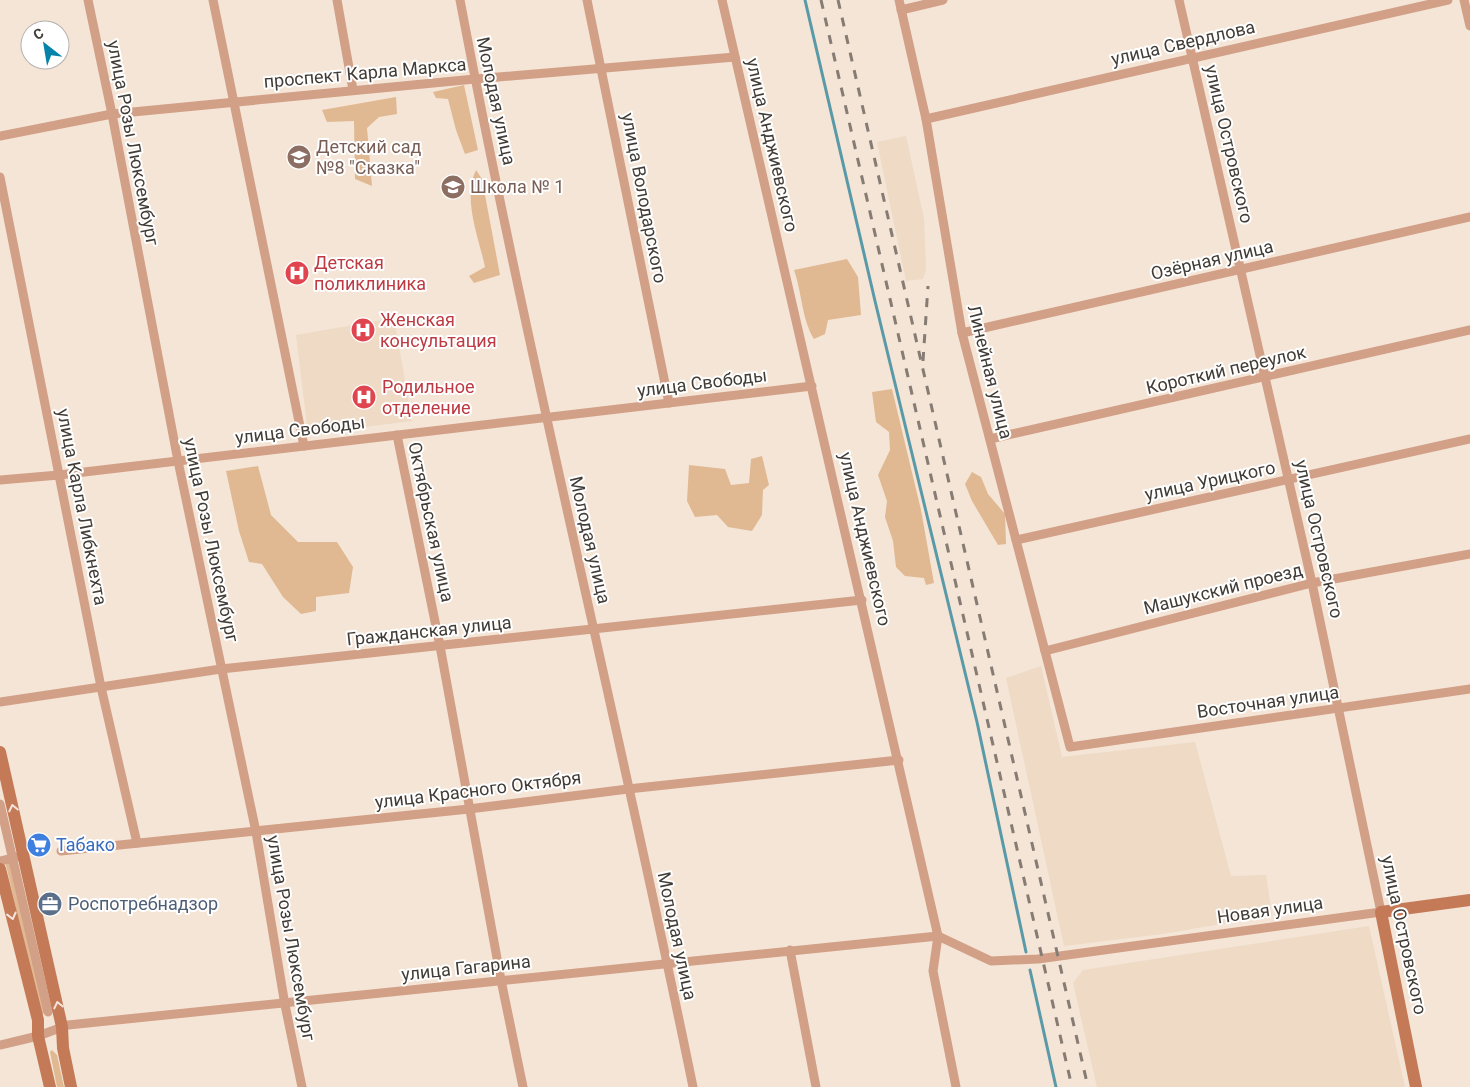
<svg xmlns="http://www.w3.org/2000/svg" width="1470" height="1087" font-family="Roboto,sans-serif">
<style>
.built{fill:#eedac5}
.green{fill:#e0b992}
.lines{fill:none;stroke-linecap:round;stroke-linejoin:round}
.stream{stroke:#5a9aa8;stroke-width:3}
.street{stroke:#d29f87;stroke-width:9}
.secondary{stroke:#c47a56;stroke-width:12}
.rail{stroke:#867c73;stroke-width:3;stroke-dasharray:9 9;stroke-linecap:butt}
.oneway{stroke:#f3e4dd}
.labels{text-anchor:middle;stroke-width:4;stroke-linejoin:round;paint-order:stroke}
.street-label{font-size:18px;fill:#423c36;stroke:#fff}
.education-label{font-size:18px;fill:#785e54;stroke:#fff;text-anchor:start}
.health-label{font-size:18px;fill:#be3a42;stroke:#fff;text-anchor:start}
.shop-label{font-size:18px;fill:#366cbe;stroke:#fff;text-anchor:start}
.service-label{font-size:18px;fill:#4e5e75;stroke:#fff;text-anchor:start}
</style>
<rect width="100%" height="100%" fill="#f4e5d6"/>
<g class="built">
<path d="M906,136l18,83 2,50 -3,10 -17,2 -29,-139z"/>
<path d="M394,318l18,103 -104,13 -12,-99z"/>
<path d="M1041,666l21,91 133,-15 36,134 35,-1 6,40 -109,19 -99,12 -58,-268z"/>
<path d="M1369,926l36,161h-308l-24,-104 10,-13z"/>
</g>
<g class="green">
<path d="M464,85l14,65 -13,4 -9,-24 -8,-31 -12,-1 -3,-6z"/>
<path d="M396,97l1,17 -18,3 -12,11 5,58 -17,-7 -1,-58 -27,1 -5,-12z"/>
<path d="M476,170l6,9 18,96 -26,8 -5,-7 16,-9c-6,-29 -23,-69 -9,-97z"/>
<path d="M847,259l11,18 3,38 -33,5 -3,14 -11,5c-12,-19 -12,-46 -20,-69z"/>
<path d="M892,389l29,121 13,73 -8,2 -2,-7 -19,-2 -9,-9 -3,-26 -8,-24 2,-16 -9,-26 12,-25 -1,-18 -13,-10 -4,-30z"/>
<path d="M762,456l7,29 -6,5 -1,25 -10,16 -24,-4 -11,-12 -22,2 -8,-16 2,-36 36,4 6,16 18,-2 2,-24z"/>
<path d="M258,466l13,49 27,27h39l16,25 -4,26 -33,4v14l-15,3 -18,-17 -21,-33 -13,-2 -10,-31 -13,-60z"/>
<path d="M972,472l9,5 7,17 17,20 1,30 -8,1 -26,-44 -7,-17z"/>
<path d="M10,860l35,152 -4,4 -36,-155z"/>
<path d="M52,1050l5,5 7,32h-7l-7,-35z"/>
</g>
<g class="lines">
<g class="stream">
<path d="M805,0l70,301 102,421 49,230"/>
<path d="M1030,970l26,117"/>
</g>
<g class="street">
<path d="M88,0l24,114 66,347 78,371 29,173 17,82"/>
<path d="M213,0l91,446"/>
<path d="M337,0l16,90"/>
<path d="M460,0c69,364 159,724 233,1087"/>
<path d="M587,0l82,403"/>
<path d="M722,0l216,936 -5,35 23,116"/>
<path d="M899,0l27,119 36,214 108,414 400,-58"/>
<path d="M1464,0l6,26"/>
<path d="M901,10l42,-10"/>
<path d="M926,119l522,-119"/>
<path d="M0,136l112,-22 363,-35 260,-22"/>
<path d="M0,177l101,510 36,156"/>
<path d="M962,333l508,-116"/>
<path d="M397,435l43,211 61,334 22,107"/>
<path d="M990,439l480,-109"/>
<path d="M0,480l59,-5 753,-89"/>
<path d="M1016,540l454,-101"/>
<path d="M1045,651l267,-68 158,-29"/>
<path d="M0,702l221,-33 641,-69"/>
<path d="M0,804l48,208"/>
<path d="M61,851l408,-42 159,-20 271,-29"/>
<path d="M0,861l17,-4"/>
<path d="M938,936l53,25 47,-2 343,-47 -69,-329 -133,-583"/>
<path d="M790,950l26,137"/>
<path d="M0,1045l38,-9 30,-11c290,-27 580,-62 870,-89"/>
</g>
<g class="secondary">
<path d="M0,752l62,275 1,21 8,39"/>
<path d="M0,869l38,151v16l12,51"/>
<path d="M1416,1087l-35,-175 89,-12"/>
</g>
<g class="rail">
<path d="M821,0l251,1087"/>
<path d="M838,0l250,1087"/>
<path d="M923,361l5,-75"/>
</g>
</g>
<defs><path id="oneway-chevron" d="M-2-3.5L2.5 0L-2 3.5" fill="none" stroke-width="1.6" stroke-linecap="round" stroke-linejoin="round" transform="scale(1.25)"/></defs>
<g class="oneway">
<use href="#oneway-chevron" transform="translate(13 808) rotate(-103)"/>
<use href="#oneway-chevron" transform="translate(12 916) rotate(76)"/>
<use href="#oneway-chevron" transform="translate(58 1005) rotate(-103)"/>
</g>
<defs>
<symbol id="school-disc" viewBox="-11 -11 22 22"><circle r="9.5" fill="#8d6e63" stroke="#fff"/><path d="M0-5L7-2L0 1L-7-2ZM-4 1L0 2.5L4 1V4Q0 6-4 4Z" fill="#fff"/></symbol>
<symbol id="hospital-disc" viewBox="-11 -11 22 22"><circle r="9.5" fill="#e0444e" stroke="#fff"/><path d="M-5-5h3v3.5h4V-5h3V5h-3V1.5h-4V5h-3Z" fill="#fff"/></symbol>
<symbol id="supermarket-disc" viewBox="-11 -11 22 22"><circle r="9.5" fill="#3f7fe0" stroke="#fff"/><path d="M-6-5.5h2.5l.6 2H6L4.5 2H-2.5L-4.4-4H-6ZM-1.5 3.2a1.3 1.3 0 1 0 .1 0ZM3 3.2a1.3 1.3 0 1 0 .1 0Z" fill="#fff"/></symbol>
<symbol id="office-disc" viewBox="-11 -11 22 22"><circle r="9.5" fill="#5c6f8a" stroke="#fff"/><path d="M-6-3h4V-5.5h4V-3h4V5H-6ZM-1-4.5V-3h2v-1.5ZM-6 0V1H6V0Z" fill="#fff"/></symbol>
</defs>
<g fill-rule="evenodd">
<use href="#school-disc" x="285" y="143" width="28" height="28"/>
<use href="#school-disc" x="439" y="173" width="28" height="28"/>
<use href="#hospital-disc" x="283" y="259" width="28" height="28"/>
<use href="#hospital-disc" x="349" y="316" width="28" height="28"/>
<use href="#hospital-disc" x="350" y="383" width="28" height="28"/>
<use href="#supermarket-disc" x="25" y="831" width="28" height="28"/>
<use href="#office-disc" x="36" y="890" width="28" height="28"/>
</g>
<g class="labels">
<g class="street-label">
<text transform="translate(1183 43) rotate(-13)" y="6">улица Свердлова</text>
<text transform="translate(365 73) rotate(-5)" y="6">проспект Карла Маркса</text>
<text transform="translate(496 101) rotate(78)" y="6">Молодая улица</text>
<text transform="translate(133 143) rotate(79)" y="6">улица Розы Люксембург</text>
<text transform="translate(1229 144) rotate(77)" y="6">улица Островского</text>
<text transform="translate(772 145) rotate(77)" y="6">улица Анджиевского</text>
<text transform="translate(644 198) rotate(79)" y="6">улица Володарского</text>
<text transform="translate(1212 260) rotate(-13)" y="6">Озёрная улица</text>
<text transform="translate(1226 370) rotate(-13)" y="6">Короткий переулок</text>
<text transform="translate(990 372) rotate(76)" y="6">Линейная улица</text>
<text transform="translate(702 383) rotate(-7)" y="6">улица Свободы</text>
<text transform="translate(300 430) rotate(-7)" y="6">улица Свободы</text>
<text transform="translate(1210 481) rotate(-12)" y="6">улица Урицкого</text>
<text transform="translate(82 507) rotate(79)" y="6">улица Карла Либкнехта</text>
<text transform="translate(431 522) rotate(78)" y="6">Октябрьская улица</text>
<text transform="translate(865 539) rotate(77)" y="6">улица Анджиевского</text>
<text transform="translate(1319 539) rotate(77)" y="6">улица Островского</text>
<text transform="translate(211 540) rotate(78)" y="6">улица Розы Люксембург</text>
<text transform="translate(590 540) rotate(77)" y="6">Молодая улица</text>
<text transform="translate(1223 589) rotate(-14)" y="6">Машукский проезд</text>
<text transform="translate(429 631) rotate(-6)" y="6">Гражданская улица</text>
<text transform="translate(1268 702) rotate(-8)" y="6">Восточная улица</text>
<text transform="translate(478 790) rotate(-7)" y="6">улица Красного Октября</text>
<text transform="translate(1270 910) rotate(-8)" y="6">Новая улица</text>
<text transform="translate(1404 935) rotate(78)" y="6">улица Островского</text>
<text transform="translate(677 936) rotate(78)" y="6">Молодая улица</text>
<text transform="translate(291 938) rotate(80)" y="6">улица Розы Люксембург</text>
<text transform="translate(466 968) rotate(-6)" y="6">улица Гагарина</text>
</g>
<g class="education-label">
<text x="316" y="153">Детский сад<tspan x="316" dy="21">№8 "Сказка"</tspan></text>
<text x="470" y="193">Школа № 1</text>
</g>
<g class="health-label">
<text x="314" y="269">Детская<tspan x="314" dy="21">поликлиника</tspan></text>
<text x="380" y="326">Женская<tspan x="380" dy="21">консультация</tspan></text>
<text x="382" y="393">Родильное<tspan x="382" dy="21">отделение</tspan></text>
</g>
<g class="shop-label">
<text x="56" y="851">Табако</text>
</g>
<g class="service-label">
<text x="68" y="910">Роспотребнадзор</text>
</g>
</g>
<g transform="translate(45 45) rotate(329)"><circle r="24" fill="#ffffff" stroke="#b3b1af"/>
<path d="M0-4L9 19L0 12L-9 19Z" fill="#0683a8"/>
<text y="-8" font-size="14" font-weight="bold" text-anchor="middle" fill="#423c36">С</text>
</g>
</svg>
